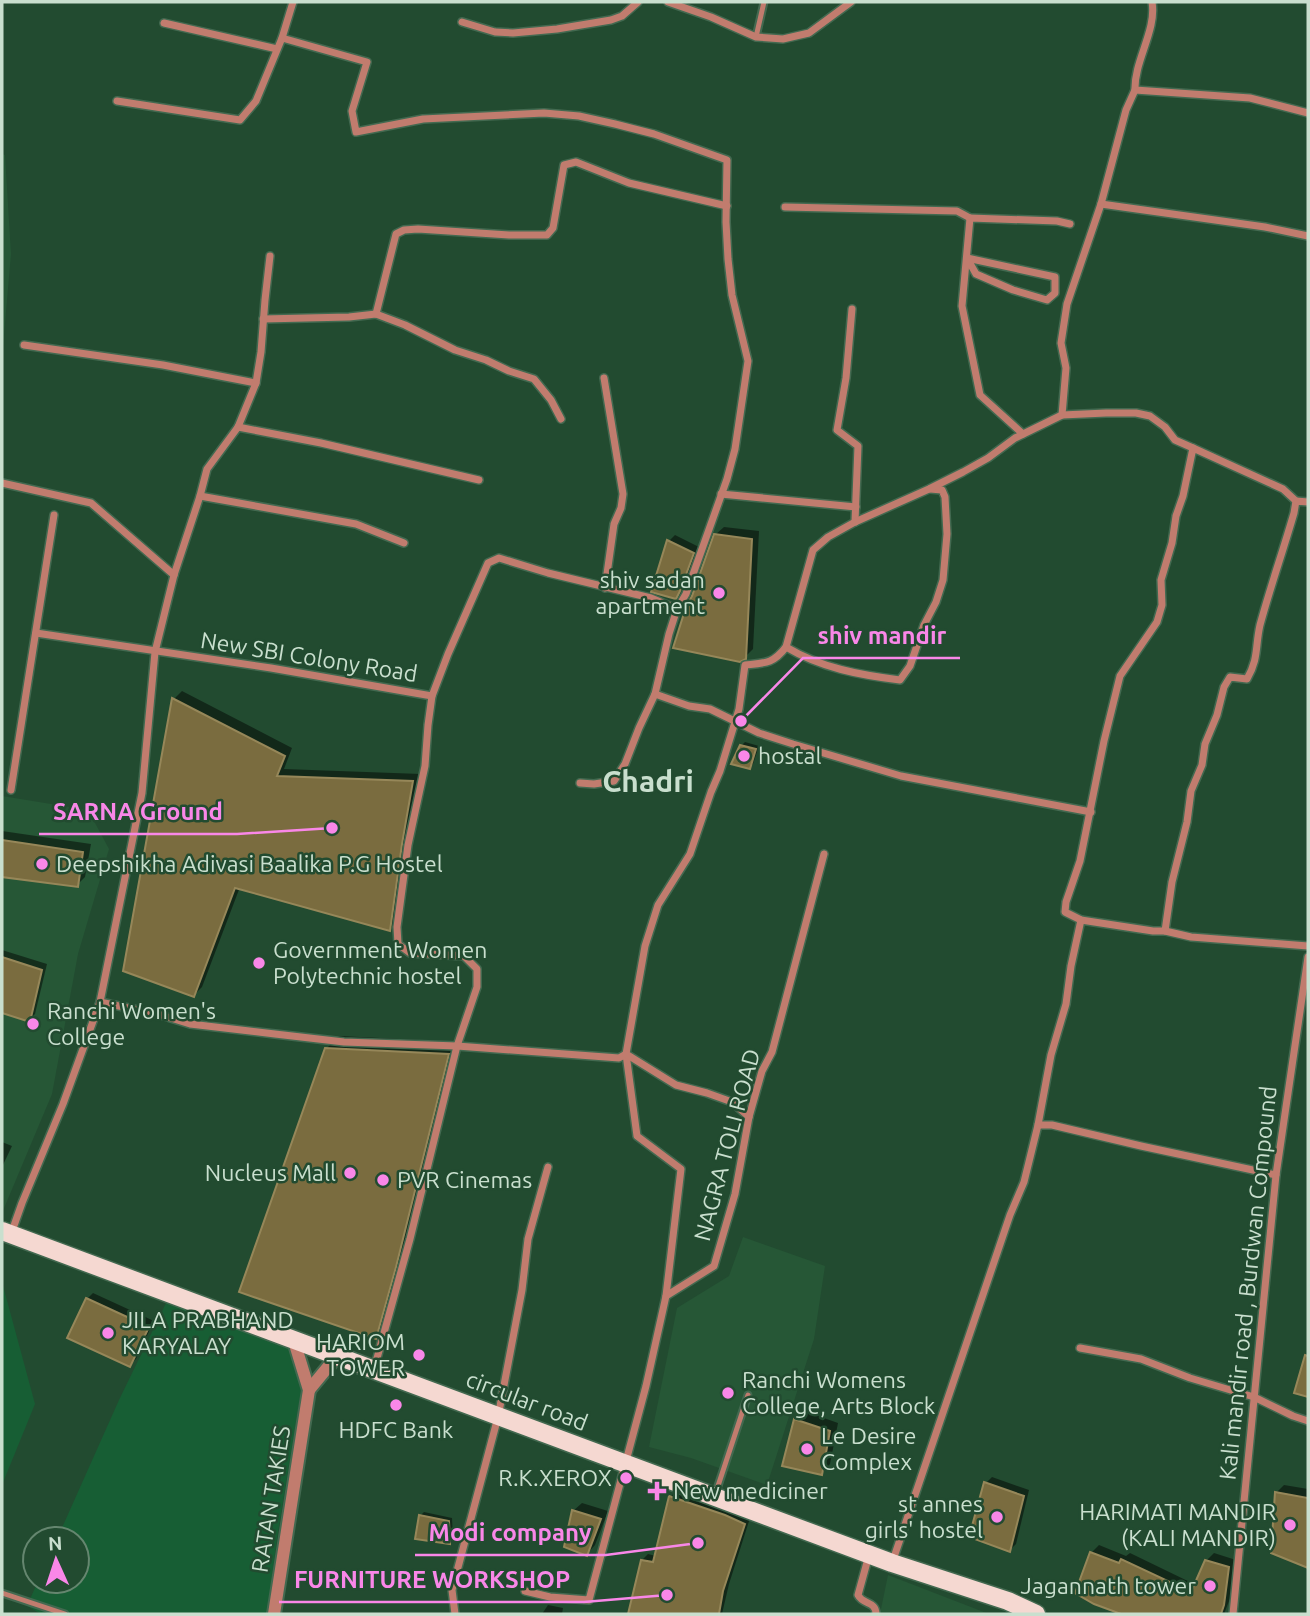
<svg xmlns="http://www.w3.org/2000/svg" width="1310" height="1616" font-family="Ubuntu,sans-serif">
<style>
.built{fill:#265736}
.green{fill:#175e34}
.shadow{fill:#0007}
.building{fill:#7a6c3f;stroke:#968759;stroke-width:2}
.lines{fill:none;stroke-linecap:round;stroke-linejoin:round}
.service-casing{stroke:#436950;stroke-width:9}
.minor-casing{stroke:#436950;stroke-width:10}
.tertiary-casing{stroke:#436950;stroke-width:16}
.primary-casing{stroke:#436950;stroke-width:21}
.service{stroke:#c17c6e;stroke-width:5}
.minor{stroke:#c17c6e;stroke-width:7}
.tertiary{stroke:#c17c6e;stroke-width:12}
.primary{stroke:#f5d8d1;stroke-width:18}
.poi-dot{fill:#f987e8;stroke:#224b30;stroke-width:2.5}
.labels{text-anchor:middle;stroke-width:5;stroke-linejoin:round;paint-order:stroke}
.poi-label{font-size:23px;fill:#c9dfce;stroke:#224b30;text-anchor:start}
.street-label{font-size:23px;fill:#c9dfce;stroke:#224b30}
.district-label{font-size:30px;font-weight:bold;fill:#c9dfce;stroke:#224b30}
.leader{fill:none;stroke:#f987e8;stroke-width:2.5}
.callout-dot{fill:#f987e8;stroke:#224b30;stroke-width:2.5}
.callout-label{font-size:24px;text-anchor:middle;font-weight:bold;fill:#f987e8;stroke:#224b30;stroke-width:5;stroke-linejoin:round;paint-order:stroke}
</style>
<rect width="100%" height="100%" fill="#224b30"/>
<g class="built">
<path d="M2,154l3,1 6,99 -9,104z"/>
<path d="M2,796l86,14 21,39 -31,105 -26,140 -50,119z"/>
<path d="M743,1237l82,29 -11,73 -47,146 -76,-27 -42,-11 28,-139 52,-32z"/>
<path d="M888,1575l101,39h-109z"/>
</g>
<g class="green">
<path d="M2,1282l33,122 -33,81z"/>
<path d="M166,1303l124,39 12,43 -25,154 -10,75h-226l-14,-8 11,-25h39v-42h-20l62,-139z"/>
</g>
<g class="shadow">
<path d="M724,527l35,4 -6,118 -8,8 -52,-60 22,-62z"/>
<path d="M675,535l24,12 -13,37 -10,13 -7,-56z"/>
<path d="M182,691l110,57 -8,21 137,5 -23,146 -8,9 -150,-42 -38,100 -8,8 -20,-296z"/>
<path d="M745,742l14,4 -6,18 -3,3 -9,-21z"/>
<path d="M2,831l89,13 -6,33 -8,8 -75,-10z"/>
<path d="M2,950l45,14 -12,50 -6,6 -27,-9z"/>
<path d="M339,1036l121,6 -72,283 -13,12 -49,-288z"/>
<path d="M2,1142l10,4 -10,21z"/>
<path d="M93,1293l61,28 -18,38 -6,6 -43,-66z"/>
<path d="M804,1411l34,12 -8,41 -8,9 -27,-54z"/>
<path d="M992,1477l37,13 -13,54 -6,6 -39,-14 15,-53z"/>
<path d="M1284,1485l24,4v77l-35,-14 3,-59z"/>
<path d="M676,1491l74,27 -21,66 -7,30h-6l-8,-33 -8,33h-70l12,-54 6,-6 8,2 14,-59z"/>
<path d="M582,1503l26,8 -13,34 -8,9 -14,-43z"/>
<path d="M424,1512l28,6 1,20 -3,4 -30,-26z"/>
<path d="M1099,1545l27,11 4,-3 66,32 10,-24 8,-8 22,7 -5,36 -7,18h-100l-30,-12 -17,-9 15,-41z"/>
<path d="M548,1605l15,3 -1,6h-20z"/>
</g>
<g class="building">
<path d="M714,534l38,5 -6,120 -6,3 -67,-14 13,-41 6,-11z"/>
<path d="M667,540l27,13 -14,38 -4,8 -25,-7z"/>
<path d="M172,698l113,58 -8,20 136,5 -11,63 -12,87 -155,-43 -41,109 -71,-26z"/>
<path d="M740,745l16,4 -6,20 -19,-5z"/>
<path d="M2,840l81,12 -5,35 -76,-10z"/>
<path d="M2,957l40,13 -12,52 -28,-9z"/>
<path d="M325,1048l124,6 -53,213 -20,72 -137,-47z"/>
<path d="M86,1298l63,29 -19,40 -63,-29z"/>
<path d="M1305,1355l3,1v41l-14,-4z"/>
<path d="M794,1419l36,12 -8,44 -40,-9z"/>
<path d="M984,1482l40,14 -14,56 -41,-15z"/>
<path d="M1275,1492l33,6v70l-37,-15z"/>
<path d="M669,1496l56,19 20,9 -22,67 -4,23h-91l13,-54 12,2z"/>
<path d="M572,1510l29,9 -14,37 -23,-9z"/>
<path d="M419,1515l30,6 1,23 -35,-5z"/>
<path d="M1090,1552l29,11 2,-4 70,33 14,-32 24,7 -5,38 -3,9h-100l-27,-10 -19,-11z"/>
</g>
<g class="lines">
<defs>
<g id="service">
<path d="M756,37l8,-35"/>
<path d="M715,1495l33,-100"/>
<path d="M2,1593l63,21"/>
</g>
<g id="minor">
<path d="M668,2l43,15 45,20 27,2 26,-6 42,-31"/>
<path d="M462,22l33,10 18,1 44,-4 54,-9 11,-4 16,-14"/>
<path d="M164,23l113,26"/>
<path d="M282,38l85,24 -15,49 4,21 67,-13 121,-6 35,3 36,8 39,10 73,26 -1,62 2,37 4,36 16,66 -13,88 -8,30 -41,115 -9,15"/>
<path d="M1135,90c-1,-29 22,-60 17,-88"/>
<path d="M117,101l123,19 16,-19 26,-63 11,-36"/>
<path d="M1101,204l164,23 43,9"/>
<path d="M785,207l172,4 13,7"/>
<path d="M967,258l88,19v16l-8,7 -34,-10 -37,-16z"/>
<path d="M852,309l-6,69 -9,52 21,16 -3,76"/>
<path d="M376,314l20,-80 8,-4 14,-1 91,6h38l6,-7 11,-63 12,-3 53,21 98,23"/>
<path d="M263,319l86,-2 27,-3 29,11 50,25 31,10 23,11 25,8 17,21 10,19"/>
<path d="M24,345l139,20 93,18"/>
<path d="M604,378l19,116 -2,14 -7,16 -9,64"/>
<path d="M1062,415l4,-47 -5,-25 6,-39 34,-100 25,-94 9,-20 115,8 58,15"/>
<path d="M238,427l83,16 158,37"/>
<path d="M1023,434l-43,-39 -18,-89 8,-88 87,3 13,3"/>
<path d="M2,483l89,20 83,72"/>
<path d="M721,494l135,13"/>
<path d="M200,496l156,28 48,19"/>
<path d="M1308,502l-12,-1 -2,12c-11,38 -24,75 -34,112 -5,22 -1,33 -13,54l-17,-2 -6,10 -7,28 -12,29 -3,21 -11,26 -4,31 -15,60 -7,49 26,6 117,9"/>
<path d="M36,633l235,35 161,28 -4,29 -3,41 -17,79 -11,82 1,17 12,9 54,3 13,13v18l-20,59 -47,193 -36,130"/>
<path d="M786,647c35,21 74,28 114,33l10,-14 14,-41 12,-23 7,-22 4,-46 -2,-37 -3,-7 -12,-1"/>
<path d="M655,694l34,12 21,3 49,24 34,11 108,32 190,36"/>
<path d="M432,696l16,-42 40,-91 11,-5 49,15 103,25 26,11 -8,25 -14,60 -16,34 -14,36 -11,17 -20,3 -14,-1"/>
<path d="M11,790l43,-275"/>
<path d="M1165,931h-12l-72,-11 -16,-8 1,-10 14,-41 24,-120 16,-65 37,-54 5,-17 -1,-25 11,-37 4,-27 7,-20 10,-48 90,41 13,12"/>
<path d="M100,1002l61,13 29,9 85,10 69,8 113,4 162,12 7,-4 11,82 44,33 -15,127"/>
<path d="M749,1117l-17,-15 -25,-9 -31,-8 -50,-31 19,-108 13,-41 32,-51 21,-62 9,-21 19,-62 6,-44c20,-2 28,-1 41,-18l27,-97 15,-13 27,-15 74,-33 34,-17 25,-14 27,-20 47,-23 44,-2h30l14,3 15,11 10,13 18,8"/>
<path d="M1038,1125h14l89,21 135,29"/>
<path d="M11,1234l11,-31 41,-99 37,-102 42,-209 13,-141 19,-77 26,-79 7,-27 31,-42 18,-44 5,-31 4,-52 5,-44"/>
<path d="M1080,1348l61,11 49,19 64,19 39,19 15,5"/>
<path d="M869,1555l-11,40c5,10 18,6 18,19"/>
<path d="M892,1563l118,-348 14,-33 14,-57 13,-70 15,-51 5,-38 10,-46"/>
<path d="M525,1591l25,6 39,3 57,-214 20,-90 48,-30 21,-72 14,-77 13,-46 10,-19 52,-198"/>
<path d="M455,1614l-3,-24 46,-173 24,-127 6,-51 20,-72"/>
<path d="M1233,1614l43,-439 32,-218"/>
</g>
<g id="tertiary">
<path d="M309,1390l28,-34"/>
<path d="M274,1614l35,-224 -15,-49"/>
</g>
<path id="primary" d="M2,1231l890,332 116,38 28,13"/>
</defs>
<use href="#service" class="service-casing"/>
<use href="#minor" class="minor-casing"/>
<use href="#tertiary" class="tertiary-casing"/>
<use href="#primary" class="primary-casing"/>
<use href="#service" class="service"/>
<use href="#minor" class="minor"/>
<use href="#tertiary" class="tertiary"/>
<use href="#primary" class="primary"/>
</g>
<g class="poi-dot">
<circle cx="719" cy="593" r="7"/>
<circle cx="744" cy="756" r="7"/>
<circle cx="42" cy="864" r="7"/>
<circle cx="259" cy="963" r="7"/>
<circle cx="33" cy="1024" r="7"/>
<circle cx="350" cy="1173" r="7"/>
<circle cx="383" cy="1180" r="7"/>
<circle cx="108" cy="1333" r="7"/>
<circle cx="419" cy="1355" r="7"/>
<circle cx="728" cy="1393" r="7"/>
<circle cx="396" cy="1405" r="7"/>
<circle cx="807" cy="1449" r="7"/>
<circle cx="626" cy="1478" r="7"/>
<path d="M653.5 1480.5h7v7h7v7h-7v7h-7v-7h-7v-7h7z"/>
<circle cx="997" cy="1517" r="7"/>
<circle cx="1290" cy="1525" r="7"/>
<circle cx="1210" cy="1586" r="7"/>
</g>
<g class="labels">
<g class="poi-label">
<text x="705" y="588" text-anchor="end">shiv sadan<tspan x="705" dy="26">apartment</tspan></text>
<text x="758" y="764">hostal</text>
<text x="56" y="872">Deepshikha Adivasi Baalika P.G Hostel</text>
<text x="273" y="958">Government Women<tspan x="273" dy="26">Polytechnic hostel</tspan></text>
<text x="47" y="1019">Ranchi Women's<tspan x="47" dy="26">College</tspan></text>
<text x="336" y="1181" text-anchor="end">Nucleus Mall</text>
<text x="397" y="1188">PVR Cinemas</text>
<text x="122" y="1328">JILA PRABHAND<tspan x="122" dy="26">KARYALAY</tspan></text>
<text x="405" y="1350" text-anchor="end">HARIOM<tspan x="405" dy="26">TOWER</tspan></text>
<text x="742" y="1388">Ranchi Womens<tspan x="742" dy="26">College, Arts Block</tspan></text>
<text x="396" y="1438" text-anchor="middle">HDFC Bank</text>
<text x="821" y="1444">Le Desire<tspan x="821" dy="26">Complex</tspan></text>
<text x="612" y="1486" text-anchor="end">R.K.XEROX</text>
<text x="673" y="1499">New mediciner</text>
<text x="983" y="1512" text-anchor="end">st annes<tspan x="983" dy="26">girls' hostel</tspan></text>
<text x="1276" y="1520" text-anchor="end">HARIMATI MANDIR<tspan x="1276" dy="26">(KALI MANDIR)</tspan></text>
<text x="1196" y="1594" text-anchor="end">Jagannath tower</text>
</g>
<g class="street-label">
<text transform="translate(309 657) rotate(9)" y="8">New SBI Colony Road</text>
<text transform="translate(727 1145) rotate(-75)" y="8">NAGRA TOLI ROAD</text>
<text transform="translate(1248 1283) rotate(-84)" y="8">Kali mandir road , Burdwan Compound</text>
<text transform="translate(527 1401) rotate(21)" y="8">circular road</text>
<text transform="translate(271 1499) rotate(-81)" y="8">RATAN TAKIES</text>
</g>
<g class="district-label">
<text x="648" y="792">Chadri</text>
</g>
</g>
<path class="leader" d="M741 721L803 658H960M332 828L237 834H39M698 1543L606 1555H415M667 1595L584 1602H279"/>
<g class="callout-dot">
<circle cx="741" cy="721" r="7"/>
<circle cx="332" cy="828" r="7"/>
<circle cx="698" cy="1543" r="7"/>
<circle cx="667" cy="1595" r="7"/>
</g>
<g class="callout-label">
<text x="882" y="644">shiv mandir</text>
<text x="138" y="820">SARNA Ground</text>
<text x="510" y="1541">Modi company</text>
<text x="432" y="1588">FURNITURE WORKSHOP</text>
</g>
<rect width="1310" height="1616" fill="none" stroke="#c9dfce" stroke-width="7"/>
<g transform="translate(56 1560) rotate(357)"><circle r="33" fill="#224b30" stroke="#65866f" stroke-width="2"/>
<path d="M0-5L12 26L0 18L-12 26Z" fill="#f987e8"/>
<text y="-10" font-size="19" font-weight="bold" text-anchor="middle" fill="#c9dfce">N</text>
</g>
</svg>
